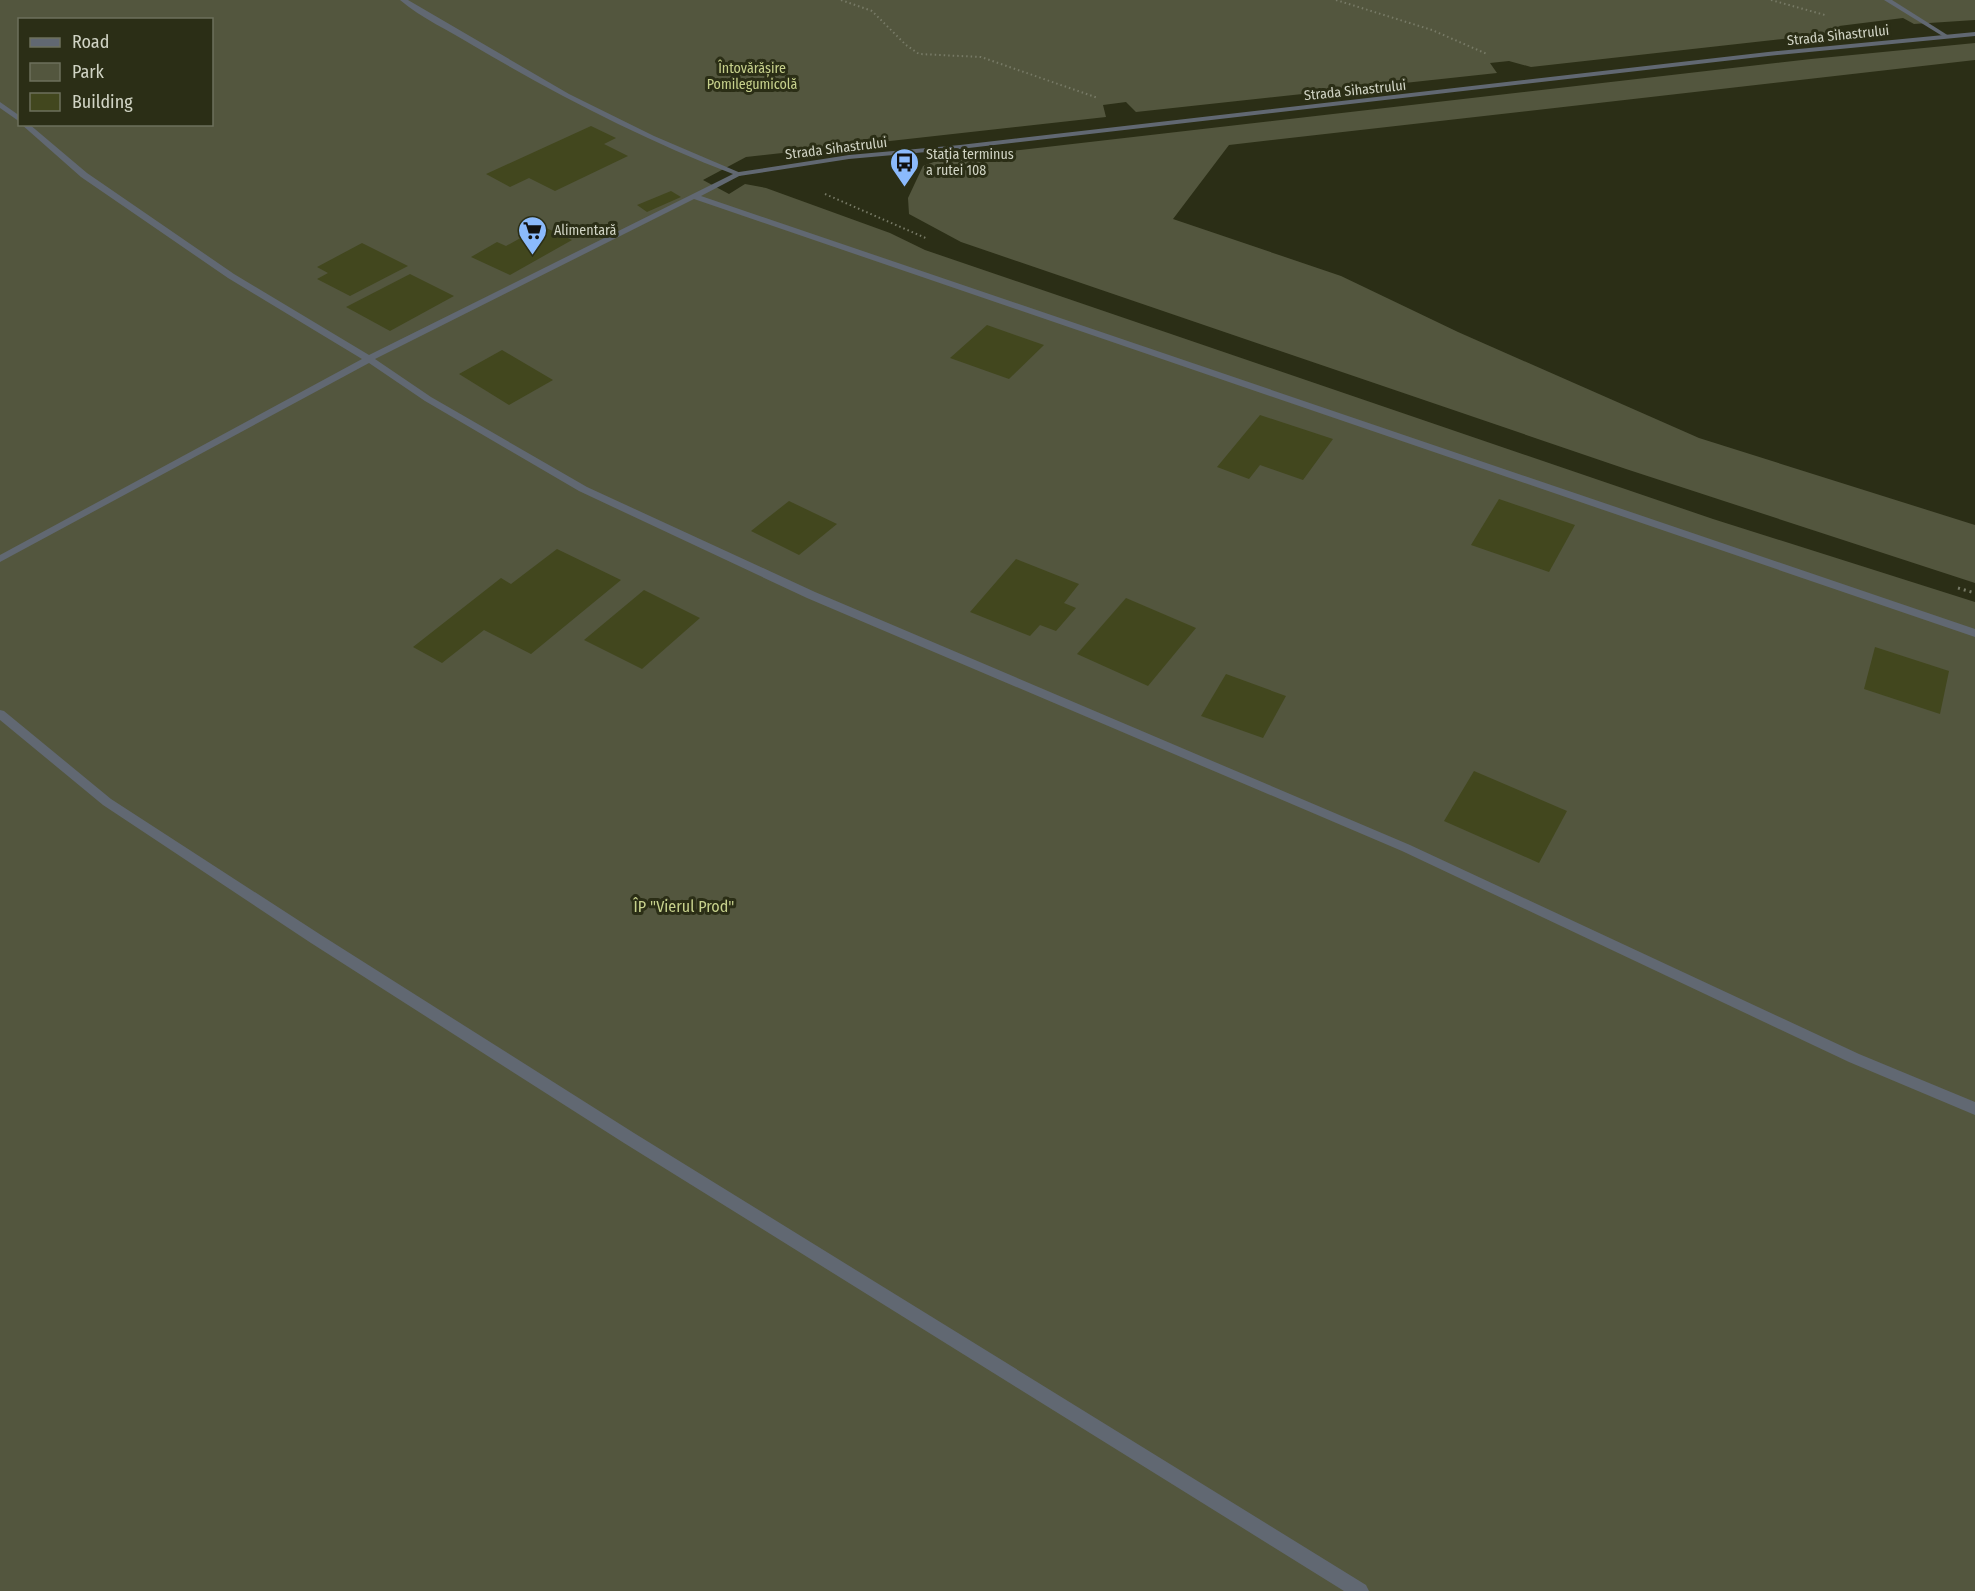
<svg xmlns="http://www.w3.org/2000/svg" width="1975" height="1591" font-family="'Fira Sans Condensed',sans-serif">
<style>
.green{fill:#53563e;fill-rule:evenodd}
.building{fill:#42471e}
.lines{fill:none;stroke-linecap:round;stroke-linejoin:round}
.path-far1{stroke:#777a66;stroke-width:2;stroke-dasharray:1.5 3;stroke-linecap:butt}
.path{stroke:#777a66;stroke-width:3;stroke-dasharray:2 4;stroke-linecap:butt}
.minor{fill:#616872;fill-rule:evenodd}
.tertiary{fill:#616872;fill-rule:evenodd}
.labels{text-anchor:middle;stroke-width:6;stroke-linejoin:round;paint-order:stroke}
.far-street-label{font-size:14px;fill:#d1d4c5;stroke:#2b2e16}
.far-park-label{font-size:14px;fill:#c7d18c;stroke:#2b2e16}
.far-poi-label{font-size:14px;fill:#d1d4c5;stroke:#2b2e16;text-anchor:start}
.park-label{font-size:16px;fill:#c7d18c;stroke:#2b2e16}
</style>
<rect width="100%" height="100%" fill="#2b2e16"/>
<g class="green">
<path d="M0,0h1975v20l-61,4 -11,-6 -64,8 6,6 -314,35 -22,-6 -19,2 7,10 -361,39 -10,-10 -23,3 3,12 -360,40 -43,23 26,14 16,-10 21,4 124,45 35,17 788,269 262,83v989h-1975zM20,20h192v104h-192z"/>
<path d="M1975,43v17l-746,85 -56,74 168,57 117,56 241,106 276,87v58l-349,-114 -665,-227 -52,-28 -1,-16 15,-32 19,-7 869,-100z"/>
</g>
<g class="building">
<path d="M591,126l25,12 -12,6 24,12 -73,35 -26,-13 -19,9 -24,-13z"/>
<path d="M671,191l10,6 -34,15 -10,-7z"/>
<path d="M542,226l30,14 -62,35 -39,-18 26,-15 9,4z"/>
<path d="M362,243l46,23 -58,30 -33,-17 11,-6 -11,-6z"/>
<path d="M410,274l44,22 -64,35 -44,-24z"/>
<path d="M987,325l57,20 -35,34 -59,-21z"/>
<path d="M502,350l51,30 -44,25 -50,-31z"/>
<path d="M1260,415l73,24 -30,41 -43,-15 -11,14 -32,-12z"/>
<path d="M1499,499l76,26 -26,47 -78,-27z"/>
<path d="M789,501l48,23 -38,31 -48,-24z"/>
<path d="M557,549l64,31 -90,74 -47,-24 -42,33 -29,-16 88,-69 10,6z"/>
<path d="M1016,559l63,25 -15,19 12,5 -20,23 -16,-6 -10,11 -60,-24z"/>
<path d="M644,590l56,28 -58,51 -58,-29z"/>
<path d="M1126,598l70,30 -48,58 -71,-32z"/>
<path d="M1875,647l74,24 -9,43 -76,-25z"/>
<path d="M1226,674l60,22 -23,42 -62,-22z"/>
<path d="M1474,771l93,40 -28,52 -95,-42z"/>
</g>
<g class="lines">
<g class="path-far1">
<path d="M841,0l31,11 34,34 13,9 62,3 117,41"/>
<path d="M1336,0l96,30 55,24"/>
<path d="M1771,0l54,15"/>
<path d="M825,194l103,45"/>
</g>
<path class="path" d="M1958,588l17,5"/>
<g class="minor">
<path d="M400,0h8l161,94 85,42 89,38 -42,22 1274,433v8l-1281,-438 -319,160 56,38 156,90 228,105 595,253 449,209 116,48v13l-126,-53 -447,-211 -595,-253 -228,-107 -154,-90 -56,-38 -369,199v-7l362,-196 -134,-81 -147,-101 -60,-53h8l58,49 147,101 135,81 364,-181c-91,-35 -176,-79 -259,-128 -24,-15 -53,-28 -74,-46z"/>
<path d="M1884,0h8l57,36 -5,1z"/>
<path d="M0,102l20,14v6l-20,-14z"/>
<path d="M0,710l4,1 107,88 210,136 313,198 732,452 3,6h-25l-720,-448 -313,-200 -208,-138 -103,-85z"/>
</g>
<path class="tertiary" d="M1975,32v4l-207,20 -808,93 -111,10 -110,17 -4,-2 4,-2 110,-17 111,-10 808,-93z"/>
</g>
<defs>
<symbol id="bus-pin" viewBox="-11 -11 22 30"><path d="M0 17L-7.5 6A9.5 9.5 0 1 1 7.5 6Z" fill="#8bbafc" stroke="#2b2e16"/><path d="M-5-6H5V4H4V6H2V4H-2V6H-4V4H-5ZM-3.5-4V0h7V-4ZM-3.5 1.2v1.5H-2V1.2ZM2 1.2v1.5H3.5V1.2Z" fill="#111"/></symbol>
<symbol id="supermarket-pin" viewBox="-11 -11 22 30"><path d="M0 17L-7.5 6A9.5 9.5 0 1 1 7.5 6Z" fill="#8bbafc" stroke="#2b2e16"/><path d="M-6-5.5h2.5l.6 2H6L4.5 2H-2.5L-4.4-4H-6ZM-1.5 3.2a1.3 1.3 0 1 0 .1 0ZM3 3.2a1.3 1.3 0 1 0 .1 0Z" fill="#111"/></symbol>
</defs>
<g fill-rule="evenodd">
<use href="#bus-pin" x="888" y="146" width="33" height="45"/>
<use href="#supermarket-pin" x="516" y="214" width="33" height="45"/>
</g>
<g class="labels">
<g class="far-street-label">
<text transform="translate(1838 35) rotate(-6)" y="5">Strada Sihastrului</text>
<text transform="translate(1355 90) rotate(-6)" y="5">Strada Sihastrului</text>
<text transform="translate(836 148) rotate(-7)" y="5">Strada Sihastrului</text>
</g>
<g class="far-park-label">
<text x="752" y="73">Întovărășire<tspan x="752" dy="16">Pomilegumicolă</tspan></text>
</g>
<g class="far-poi-label">
<text x="926" y="159">Stația terminus<tspan x="926" dy="16">a rutei 108</tspan></text>
<text x="554" y="235">Alimentară</text>
</g>
<g class="park-label">
<text x="684" y="912">ÎP "Vierul Prod"</text>
</g>
</g>
<rect x="18" y="18" width="195" height="108" fill="#2b2e16" stroke="#6d705c" stroke-width="1.5"/>
<rect x="30" y="38" width="30" height="9" fill="#616872" stroke="#6d705c" stroke-width="1.5"/>
<text x="72" y="48" font-size="18" fill="#d1d4c5">Road</text>
<rect x="30" y="63" width="30" height="18" fill="#53563e" stroke="#6d705c" stroke-width="1.5"/>
<text x="72" y="78" font-size="18" fill="#d1d4c5">Park</text>
<rect x="30" y="93" width="30" height="18" fill="#42471e" stroke="#6d705c" stroke-width="1.5"/>
<text x="72" y="108" font-size="18" fill="#d1d4c5">Building</text>
</svg>
